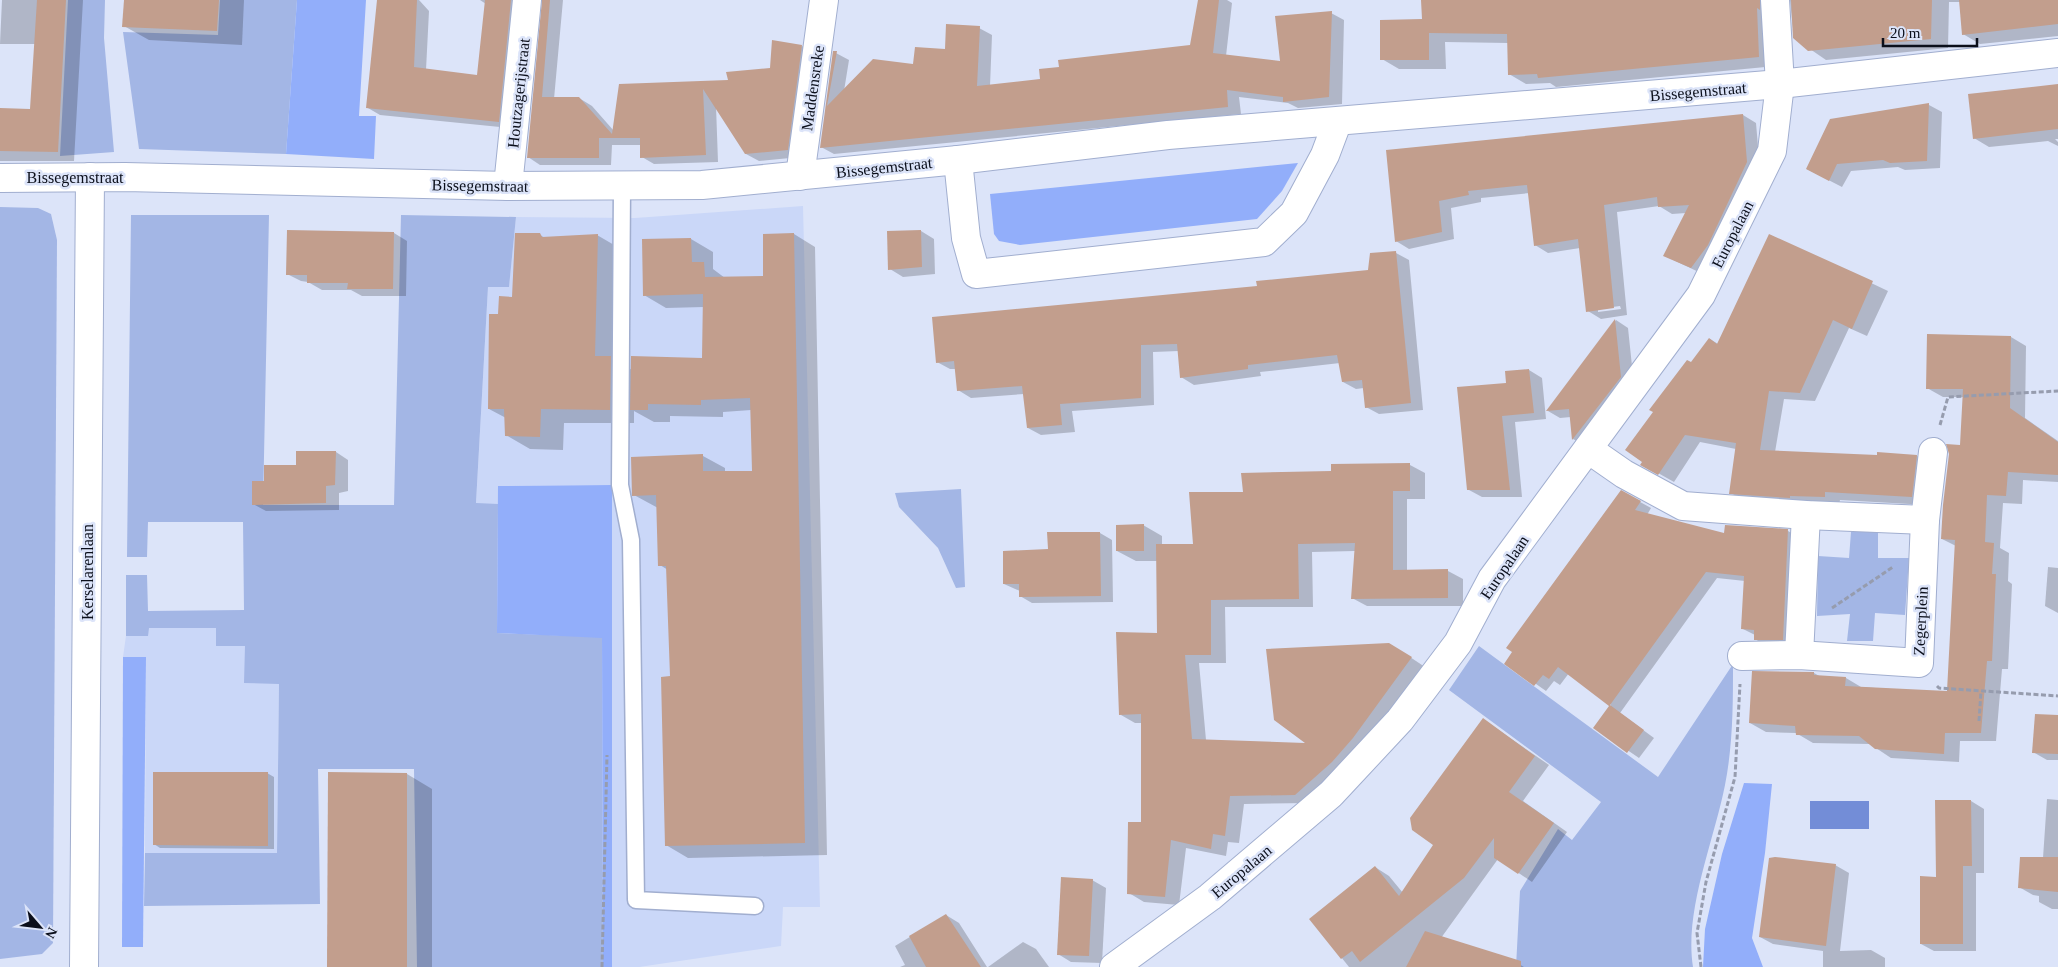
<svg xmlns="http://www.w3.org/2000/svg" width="2058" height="967" font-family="'Times New Roman',serif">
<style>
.built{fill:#cad7f8}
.green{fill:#a3b6e5}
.forest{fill:#92aefa}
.water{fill:#738dd7}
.shadow{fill:#0003;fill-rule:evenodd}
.building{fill:#c29e8d}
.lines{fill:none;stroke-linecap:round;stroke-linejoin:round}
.service-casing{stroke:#a1aecf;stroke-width:19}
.minor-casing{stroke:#a1aecf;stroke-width:30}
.tertiary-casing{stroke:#a1aecf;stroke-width:30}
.path{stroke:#969cae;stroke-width:3;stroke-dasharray:5 2.5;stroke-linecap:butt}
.service{stroke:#fff;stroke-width:16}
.minor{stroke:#fff;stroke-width:28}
.tertiary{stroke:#fff;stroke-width:28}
.labels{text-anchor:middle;stroke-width:5;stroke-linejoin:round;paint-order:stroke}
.street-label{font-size:16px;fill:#0b0f1b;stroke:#dce4f9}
</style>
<rect width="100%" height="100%" fill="#dce4f9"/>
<g class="built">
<path d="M803,206l17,701h-37l-2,39 -142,21h-27v-482l-114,1v18h-22l12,-217 21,-1 7,-69 119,1z"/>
<path d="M148,628h68l29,18 34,37 -2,170h-132l1,-196h-23l3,-21h22z"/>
</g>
<g class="green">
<path d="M68,0h37l-1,38 10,114 -54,4z"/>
<path d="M220,0h77l-11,154 -147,-5 -16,-117 95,3z"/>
<path d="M0,207l38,1 13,6 6,26 -4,703 -11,11 -42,5z"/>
<path d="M131,215h138l-6,290h131l7,-290 115,2 -7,70h-21l-12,216 22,1 -1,129 105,4 1,330h-186l-3,-198h-96l2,135 -176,2 1,-53h132l2,-169 -35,-1 1,-37h-29v-18h-67l-1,8h-22v-61h21l1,36 96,-1 -1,-88h-95l-1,35h-20z"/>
<path d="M961,489l4,98 -9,1 -18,-40 -39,-41 -4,-14z"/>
<path d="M1851,532h27v26h31l-4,57 -30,-2 -2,28h-26l3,-27 -33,2 1,-60 31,2z"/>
<path d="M1479,646l179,131 75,-113c0,41 0,80 -8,121 -11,56 -41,126 -32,182h-177l4,-76 38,-62 14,11 29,-38 -152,-112z"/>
</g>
<g class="forest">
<path d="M297,0h69l-7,116h17l-2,43 -88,-5z"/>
<path d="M1298,163l-16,28 -25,28 -237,26 -21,-4 -5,-7 -4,-40z"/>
<path d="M612,485v482h-9l-1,-329 -105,-5 1,-147z"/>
<path d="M123,657h23l-3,290h-21z"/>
<path d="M1744,783l28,1 -7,69 -13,85 11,29h-60l2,-38 17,-75z"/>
</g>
<rect class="water" x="1810" y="801" width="59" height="28"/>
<g class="shadow">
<path d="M2,0h81l-9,161h-74v-52l32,1 3,-66h-35z"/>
<path d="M125,0h119l-2,45 -93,-5 -25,-14z"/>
<path d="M379,0h40l10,11 -3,59 52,6 8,-72 -6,-4h46l-15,128 -131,-13 -12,-7z"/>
<path d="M544,0h19l-9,99 25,-1 13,8 22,25 6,-46 109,-4 42,-12 31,-23 12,8 -14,103 -41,4 -13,-7 -30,-48 2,56 -64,2 -12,-7 -1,-12h-29l-1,20h-71l-12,-8z"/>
<path d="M1199,0h28l5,3 -6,53 55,6 50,-49 13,7 -2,84 -44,4 -10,-5 -49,-6 2,17 -407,40 -13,-7 13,-95 15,8 -5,31 70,-25 32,-15 33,-23 13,7 -2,51 51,-6 19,-12 131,-22z"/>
<path d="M1423,0h357l-4,66 -220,21 -6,-4 -24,1 -17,-10 -1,-31 -63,-1 1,27h-47l-17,-10 41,-39z"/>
<path d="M1790,0h268v36l-78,8 -17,-10 -3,-32h-11l-1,46 -122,12 -32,-22z"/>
<path d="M2058,85v54h-3l3,3v4l-10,-5 -59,6 -15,-9z"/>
<path d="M1929,105l13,7 -2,56 -35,2 -7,-3 -47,4 -9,16 -35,-18z"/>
<path d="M1743,115l13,8 4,47 -55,105 -40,-19 21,-43 -14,1 -13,-8 -42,6 10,103 -26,4 -13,-8 -8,-63 -32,5 -13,-8 -5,-52 -49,5v4l-30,6 3,31 -45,10 -13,-8 -9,-90zM1620,306l1,3 -23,3v-3z"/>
<path d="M921,231l13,8 1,35 -32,3 -13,-8z"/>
<path d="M288,232l106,1 13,8 -1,55h-44l-11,-6h-29l-14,-8 -7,-1 -14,-7z"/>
<path d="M794,234l21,13 12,608 -139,3 -22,-13 5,-167 -3,-108 -8,-5 -2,-57 -24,-13 69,-39 22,12v4h28l-2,-62 -28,2v5l-53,-1v6h-16l-20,-11v12h-70l-1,27 -33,-1 -24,-14v-17l-17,-9 10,-93 14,-18 27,-63 5,3 52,-3 24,14 -2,113 13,8 71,-11 1,-52 -38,1 -22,-13 47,-56 22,13v17l12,9 39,-1z"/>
<path d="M1770,235l118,56 -21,45 -18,-8 -34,73 -31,-2 -9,53 103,5 39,-1 15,9 -5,40 -87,-5 -1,5 -93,-3 -15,-9 5,-44 -36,-7 -26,40 -32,-18 50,-100 18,-25 8,5z"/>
<path d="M1396,253l13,7 14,150 -44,4 -13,-7 -2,-19 -8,1 -13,-7 -3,-19 -80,9 1,4 -67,9 -13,-8 -2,-26 -26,1 1,53 -82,6 3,21 -34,3 -13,-7 -4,-34 -53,4 -13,-8 -2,-21h-6l-13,-7 321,-75 111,-16z"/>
<path d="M1616,320l12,8 6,57 -48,61 -13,-7 -2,-22 -11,1 -12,-7z"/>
<path d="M1928,335l83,2 15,9 -1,72 33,23v41l-35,-2 -1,24 -19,-1 -3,45 9,5 -1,28 4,3 -4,85h-6l-6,72h-36l-1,21 -68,-4 -21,-14 -57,-1 -17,-10 -30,-1 -16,-9 64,-50 7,4 25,1 15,9 87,6 8,-147 -14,-7 19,-92 3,-50h-21l-16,-9z"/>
<path d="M1529,370l13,8 4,41 -31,3 7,75h-40l-13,-7 38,-106 -1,-12z"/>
<path d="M336,452l12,8v31l-9,2v17l-73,1 -13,-7 12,-21 32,-16z"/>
<path d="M1410,465l15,8v26h-18v72h41l15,8v27h-96l-15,-8 3,-47 -43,1 1,55h-88l1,56h-27l7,77 103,5 95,-92 21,14 -57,79 -58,57 -66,1 -5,39 -11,-1 -2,14 -40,-8 -7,57 -35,-3 -15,-9 13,-70v-100h-7l-14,-8 37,-81 -1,-73h-21l-19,-10 26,-26 19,11v10l33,-1 49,-52 88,-21z"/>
<path d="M1622,492l29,16 -4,7 78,20 1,-9 62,5 11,6 -5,108 -28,1 -11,-7v-4l-12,-6 2,-48 -28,-3 -97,135 34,25 -15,20 -44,-30 16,-23 -42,-32 -9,12 -6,-4 -8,10 -40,-28z"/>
<path d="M1100,533l12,7 1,62 -81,1 -12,-7v-5l-16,-7 46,-34z"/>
<path d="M2048,567l10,1v45l-13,-7z"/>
<path d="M2058,717v43h-11l-14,-8z"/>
<path d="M1484,720l65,45 -26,36 44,31 -35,50 -34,-23 -57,79 69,21 14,8h-175l-38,-48 64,-52 14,9 14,17 32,-48z"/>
<path d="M267,773l7,4v72l-114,-1 -6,-4z"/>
<path d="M329,773l78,1 25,15v178h-104z"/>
<path d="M2047,799l11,1v109h-6l-13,-7v-6l-6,-1 -14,-8 24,-29z"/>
<path d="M1971,801l13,8v64h-8v78h-42l-13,-7 16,-66z"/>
<path d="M1835,865l14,8 -9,78 31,-1 14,8v9h-62v-16l-50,-7 -13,-7z"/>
<path d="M1092,880l14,8 -4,75 -31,-1 -13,-8z"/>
<path d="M946,915l13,8 28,44h-87l5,-2 -10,-19z"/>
<path d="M1023,942l13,7 13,18h-61z"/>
</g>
<g class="building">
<path d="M37,0h29l-8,152 -58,-1v-43l30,1z"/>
<path d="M124,0h95l-2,31 -95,-4z"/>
<path d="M377,0h40l-3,67 63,8 8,-75h26l-12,122 -133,-14z"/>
<path d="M542,0h8l-8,97h37l33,37 7,-50 109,-4 -2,-8 44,-4 2,-28 30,5 -14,105 -43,4 -42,-65 3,66 -66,3v-20h-41v20h-72z"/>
<path d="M1198,0h21l-6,53 67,8 -5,-45 57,-5 -3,86 -46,5v-5l-56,-7 1,17 -408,41 13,-97h4l-10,55 46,-47 40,5 2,-17 30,2 1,-25 34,2 -3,60 63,-7 -1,-10 20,-2 -1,-7 132,-15z"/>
<path d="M1421,0h339v10l-3,-2 2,49 -221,21 -1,-4 -29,1 -1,-41 -78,-1v27h-49v-40l42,-1z"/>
<path d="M1791,0h141l-1,39 -123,12 -15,-13z"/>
<path d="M1959,0h99v24l-96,11z"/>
<path d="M2058,84v45l-85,10 -5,-45z"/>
<path d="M1929,103l-2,58 -37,2 -7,-3 -46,4 -8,17 -23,-12 24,-50z"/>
<path d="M1743,114l4,48 -39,83 -17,23 -28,-12 26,-51 -31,2 -1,-10 -53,8 10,103 -28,4 -8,-73 -44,7 -7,-61 -59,6 1,4 -30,6 3,31 -47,10 -9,-92z"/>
<path d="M287,230l107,2 -1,57h-46l1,-6h-41v-8h-21z"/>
<path d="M921,230l1,37 -34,3 -1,-39z"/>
<path d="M515,233h25l2,4 56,-3 -3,122h16l-1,54 -69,-1 -1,28 -35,-1 -1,-27h-16l1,-95h9l1,-18 13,1z"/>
<path d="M794,233l11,610 -140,3 -4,-169 9,-1 -4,-110h-8l-2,-71 -24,1 -1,-39 72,-3v17h49l-2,-73 -49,2v5l-53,-1v6h-18l1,-54 71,2 1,-64 -60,2 -1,-57 49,-1 1,24h12l1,15 58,-1v-42z"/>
<path d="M1769,234l104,47 -21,48 -19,-9 -33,73 -31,-2 -9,59 117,5v-3l40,3 -5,42 -87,-5v5l-35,-1v2l-61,-4 7,-51 -51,-8 -27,40 -18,-10 2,-3 -17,-12 28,-38 -4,-2 38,-50 4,2 18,-24 8,6z"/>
<path d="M1396,251l15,152 -46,5 -3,-28 -20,2 -5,-27 -89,10v4l-68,9 -3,-34 -36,1v53l-81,6 2,21 -35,3 -5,-42 -65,5 -3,-30 -18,2 -4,-46 325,-31 -1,-5 112,-11 2,-17z"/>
<path d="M1615,319l6,58 -49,63 -3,-31 -23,2z"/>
<path d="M1927,334l84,2 -1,72 48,34v33l-50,-3 -2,24 -19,-1 -2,47 9,1 -2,31h4l-4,87h-5l-6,72h-36l-1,21 -69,-5 -16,-13 -63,-1 -1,-9 -46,-3 3,-52 62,1v3l32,2 -1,9 102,5 8,-151 -14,-1 2,-34 6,-51 -3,-10 14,1 3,-56h-37z"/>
<path d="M1529,369l5,44 -32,3 8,74h-43l-10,-103 49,-4 -1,-12z"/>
<path d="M296,451h40l-1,34 -9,1v17l-74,2v-24h12v-16h32z"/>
<path d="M1410,463v28h-17v79l55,-1v29l-97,1 4,-56 -57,1 1,55 -88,1v55h-26l7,84 113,4 -31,-23 -8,-71 123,-6 23,14 -59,81 -21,24 -37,33 -65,1 -5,40 -12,-2 -2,15 -40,-9 -6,57 -38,-3 1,-72h13v-108l-22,1 -3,-83 41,1 -1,-89h37l-4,-52h54l-2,-19 90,-2v-7z"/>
<path d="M1621,490l20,11 -6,9 89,23 1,-8 63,4 -5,111h-29v-10l-13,-1 3,-53 -38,-4 -96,133 34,25 -17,23 -34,-25 16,-22 -51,-39 -9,12 -6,-4 -9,11 -30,-22 8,-12 -6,-4z"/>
<path d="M1144,524v27h-28v-26z"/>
<path d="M1047,532h53l1,64 -82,1v-13h-16v-33l45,-2z"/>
<path d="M2035,714l23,1v39l-26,-1z"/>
<path d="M1483,718l52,38 -26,36 45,31 -36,51 -24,-16v-20l-30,40 -104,84 -8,-11 -11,8 -32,-40 66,-53 24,30 34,-51 -21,-15 -2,-12z"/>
<path d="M153,772h115v74l-115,-1z"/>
<path d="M328,772l79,1v194h-80z"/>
<path d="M1935,800h36l1,66h-9v78h-43v-68l16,1z"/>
<path d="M1775,857l61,7 -10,82 -67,-9 10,-79z"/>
<path d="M2020,857h38v35l-40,-4z"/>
<path d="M1061,877l32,2 -4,77 -32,-1z"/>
<path d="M946,914l35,53h-55l-17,-31z"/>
<path d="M1425,931l96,30v6h-115z"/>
</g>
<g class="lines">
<defs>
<path id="service" d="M622,187l-2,298 11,55 5,360 119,6"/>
<g id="minor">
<path d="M800,176l24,-176"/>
<path d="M508,186l19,-186"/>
<path d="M1588,449l36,25 59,32 123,9 119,5"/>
<path d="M1799,655l7,-140"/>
<path d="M1742,656l57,-1 120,8 6,-143 8,-68"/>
<path d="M84,967l6,-790"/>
<path d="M1114,967l96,-70 121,-103 69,-74 58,-77 34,-64 209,-284 71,-144 8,-67 -5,-84"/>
</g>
<g id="tertiary">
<path d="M958,160l8,78 10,36 288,-32 30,-29 31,-58 12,-32"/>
<path d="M0,178l125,-1 383,9 194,-1 256,-25 210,-25 612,-51 278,-31"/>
</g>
</defs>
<use href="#service" class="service-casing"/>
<use href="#minor" class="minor-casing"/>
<use href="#tertiary" class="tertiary-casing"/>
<g class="path">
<path d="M1940,425l8,-28 110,-6"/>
<path d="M1832,608l61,-41"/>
<path d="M1937,686l2,2 119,8"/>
<path d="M1979,721l2,-30"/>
<path d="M602,967l5,-212"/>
<path d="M1701,967l-4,-34 9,-51 29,-105 5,-93"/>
</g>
<use href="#service" class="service"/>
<use href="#minor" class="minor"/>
<use href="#tertiary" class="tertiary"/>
</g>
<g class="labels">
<g class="street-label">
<text transform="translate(812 88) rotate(-82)" y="6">Maddensreke</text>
<text transform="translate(1698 91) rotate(-5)" y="6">Bissegemstraat</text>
<text transform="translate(518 93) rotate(-84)" y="6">Houtzagerijstraat</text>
<text transform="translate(884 167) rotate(-6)" y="6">Bissegemstraat</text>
<text x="75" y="183">Bissegemstraat</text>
<text transform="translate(480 185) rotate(1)" y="6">Bissegemstraat</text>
<text transform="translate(1732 234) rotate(-63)" y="6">Europalaan</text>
<text transform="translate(1504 567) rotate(-56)" y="6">Europalaan</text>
<text transform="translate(87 572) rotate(-90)" y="6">Kerselarenlaan</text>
<text transform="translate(1920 621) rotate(-87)" y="6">Zegerplein</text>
<text transform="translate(1241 871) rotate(-40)" y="6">Europalaan</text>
</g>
</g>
<g transform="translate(40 927) rotate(118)" stroke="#dce4f9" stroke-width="4" paint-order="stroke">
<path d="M0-4L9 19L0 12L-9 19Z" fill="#0b0f1b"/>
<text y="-8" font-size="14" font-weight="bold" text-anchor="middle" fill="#0b0f1b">N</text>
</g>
<path d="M1883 38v8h94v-8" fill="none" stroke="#0b0f1b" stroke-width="2.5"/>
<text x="1890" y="38" font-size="15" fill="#0b0f1b" stroke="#dce4f9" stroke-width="4" paint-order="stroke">20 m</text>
</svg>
